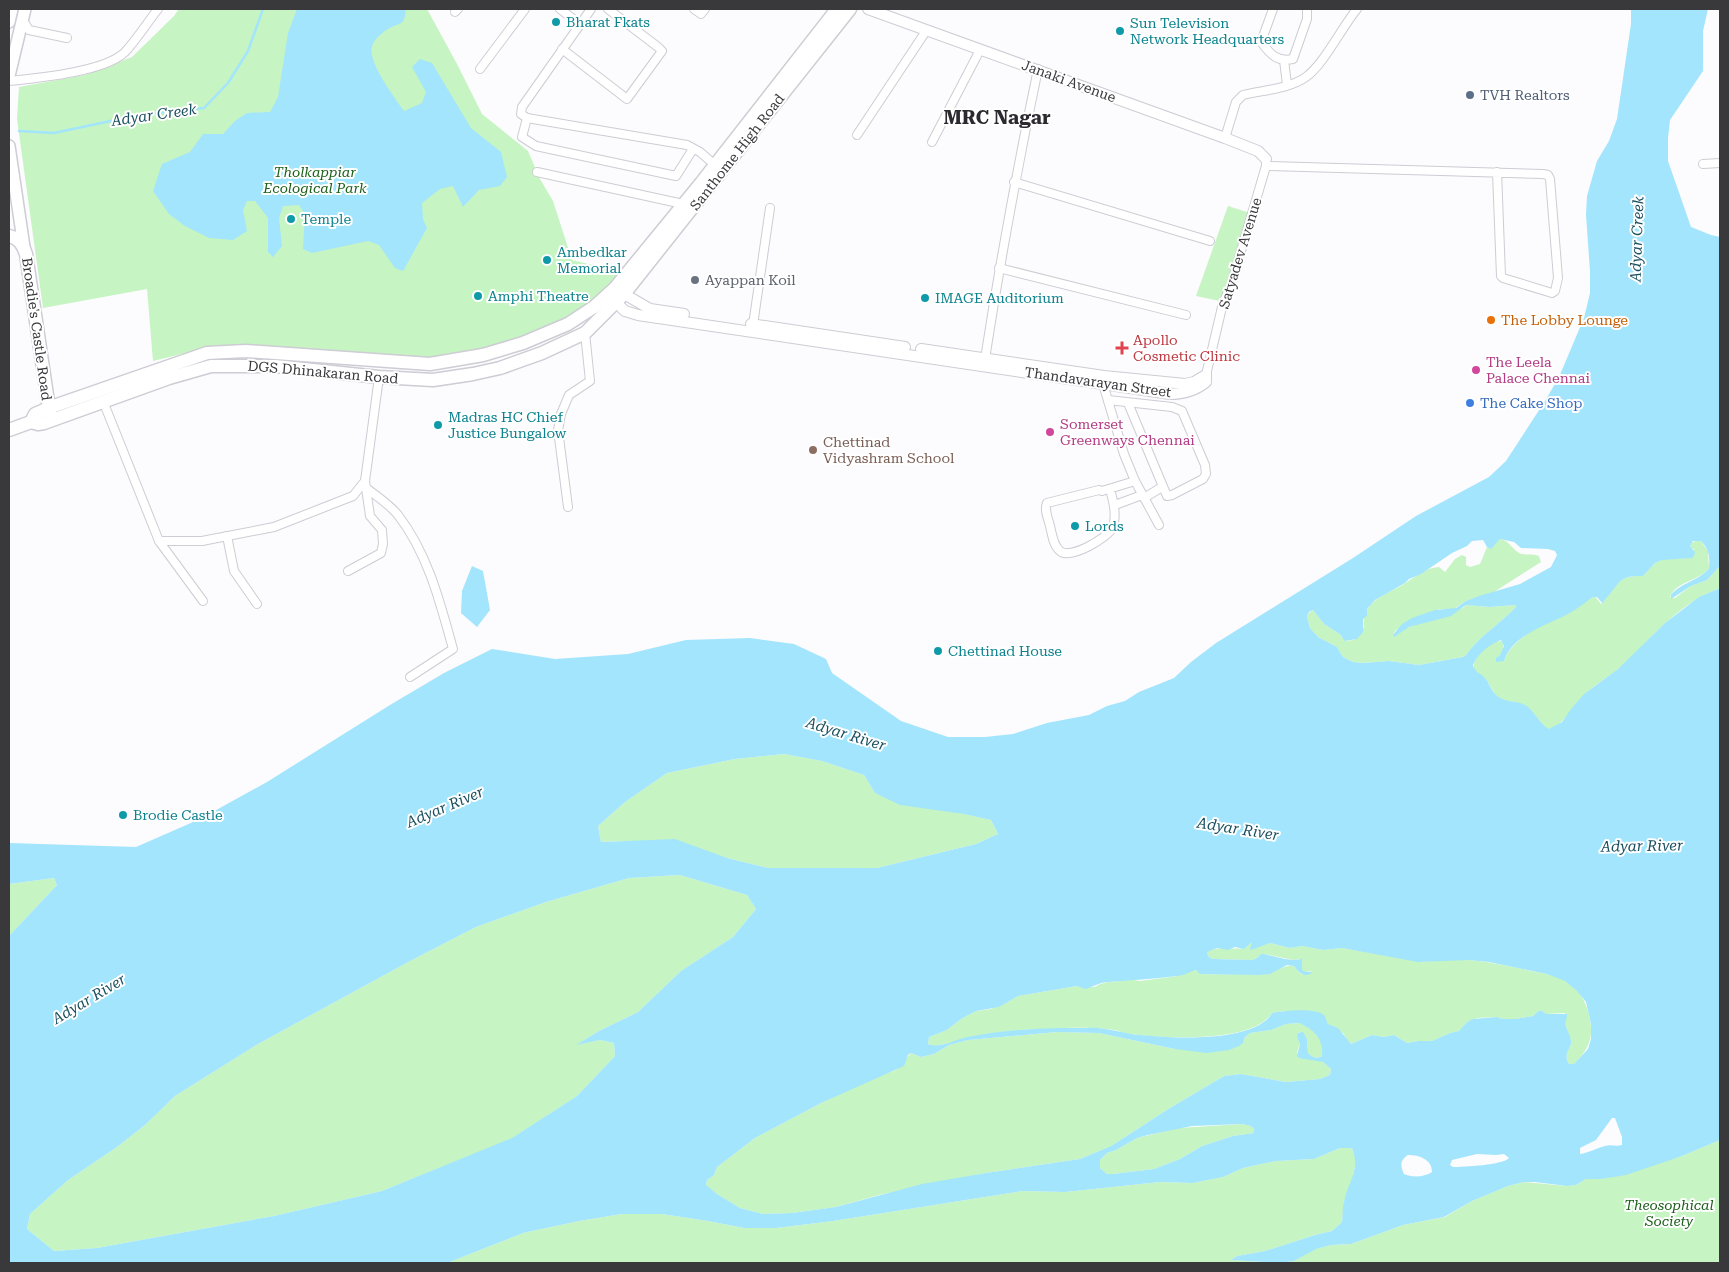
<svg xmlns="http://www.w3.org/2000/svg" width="1729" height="1272" font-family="'Roboto Serif',serif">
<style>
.green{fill:#c7f4c3}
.water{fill:#a2e5fc;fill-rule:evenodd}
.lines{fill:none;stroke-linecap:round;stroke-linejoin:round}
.stream{stroke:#a2e5fc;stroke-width:2.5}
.minor-casing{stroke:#ceccd4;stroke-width:10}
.tertiary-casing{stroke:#ceccd4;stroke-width:12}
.secondary-casing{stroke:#ceccd4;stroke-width:14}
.primary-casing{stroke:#ceccd4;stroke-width:15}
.minor{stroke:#fff;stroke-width:8}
.tertiary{stroke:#fff;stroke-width:10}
.secondary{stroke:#fff;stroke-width:11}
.primary{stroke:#fff;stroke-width:12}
.culture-dot{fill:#0f9aa8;stroke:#fff;stroke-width:2}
.service-dot{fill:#5c6f8a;stroke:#fff;stroke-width:2}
.worship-dot{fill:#6b7280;stroke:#fff;stroke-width:2}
.food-dot{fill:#e8710a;stroke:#fff;stroke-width:2}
.health-dot{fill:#e0444e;stroke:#fff;stroke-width:2}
.hotel-dot{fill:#d1479c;stroke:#fff;stroke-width:2}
.shop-dot{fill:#3f7fe0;stroke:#fff;stroke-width:2}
.education-dot{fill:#8d6e63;stroke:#fff;stroke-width:2}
.labels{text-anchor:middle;stroke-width:4;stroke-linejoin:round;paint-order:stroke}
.culture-label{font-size:14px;fill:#0d838f;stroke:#fff;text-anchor:start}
.street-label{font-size:14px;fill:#39383b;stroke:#fff}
.service-label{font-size:14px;fill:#4e5e75;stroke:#fff;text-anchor:start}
.park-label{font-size:14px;font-style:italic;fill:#1b5f19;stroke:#fff}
.worship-label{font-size:14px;fill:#5b616d;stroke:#fff;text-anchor:start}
.food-label{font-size:14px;fill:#c56008;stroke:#fff;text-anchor:start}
.health-label{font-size:14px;fill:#be3a42;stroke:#fff;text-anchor:start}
.hotel-label{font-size:14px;fill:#b23c85;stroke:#fff;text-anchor:start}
.shop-label{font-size:14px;fill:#366cbe;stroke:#fff;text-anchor:start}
.education-label{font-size:14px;fill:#785e54;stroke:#fff;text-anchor:start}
.water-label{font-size:15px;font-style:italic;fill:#1a4f60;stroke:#fff}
.district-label{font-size:19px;font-weight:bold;fill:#2c2a30;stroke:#fff}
</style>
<rect width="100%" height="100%" fill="#fcfbfe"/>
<g class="green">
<path d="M179,9h248l30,55 25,50 46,37 12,28 13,22 19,59 49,12 -27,28 -35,21 -34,17 -47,14 -51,6 -209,-13 -65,16 -6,-72 -104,19 -26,-189 2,-32 66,-12 47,-18 42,-41z"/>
<path d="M1228,206l22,7 -26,89 -28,-6z"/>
<path d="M1500,539c9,1 11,9 19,14 6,3 14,0 20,3l2,6 -47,30 -28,9 -14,9 -13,-1 -43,21 -3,5 16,-8 54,-19 3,-3 24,2 25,-2 1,2c-16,17 -36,28 -50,48l-3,2 -44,8 -30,-4 -26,2 -10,-1 -10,-5 -6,-10 -19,-10 -8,-9 -3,-12 2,-3 4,-3 11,14 17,11 3,6 10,-1 10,-13c-3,-26 22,-32 40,-43 11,-7 21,-16 35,-17l6,5 10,-13 7,-4 4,2v8l4,2 10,-3 7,-17 2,1z"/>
<path d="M1697,540l4,1 7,10 1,17c-9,13 -33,13 -39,29l5,1 16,-12 16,-6 13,-14v22c-30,11 -55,34 -77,57 -8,8 -16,17 -25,24 -11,9 -24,16 -34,26 -12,11 -19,29 -35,35l-6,-5 -13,-16 -14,-7 -11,-1 -9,-5 -8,-14 -14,-13c-2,-13 16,-28 28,-28 3,6 1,13 -5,16l7,4c10,-30 63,-46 89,-64l2,-1 6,8 2,-1c2,-5 4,-6 7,-10 11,-15 14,-17 33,-17l12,-13 9,-4 24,-1 6,-9 -3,-1 -1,-4z"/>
<path d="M784,754l38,7 42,14 11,18 116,27 7,14 -22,10 -99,24h-109l-41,-10 -105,-17 -21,1 -3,-16 27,-24 42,-29 68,-14z"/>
<path d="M680,875l67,20 9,14 -23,28 -52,34 -43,41 -39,19 -21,13 22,-4 14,3 1,13 -38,40 -66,43 -129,52 -108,25 -177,32 -43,3 -27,-22 3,-15 38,-34 49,-33 28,-22 30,-29 83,-52 152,-83 66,-34 70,-25 83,-24z"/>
<path d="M54,878l3,7 -48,51v-52z"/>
<path d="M1252,942l9,4 9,-3 20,5 12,-2 21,4 19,-2 82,14c35,-7 69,1 103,8 12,3 29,4 40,12 14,10 20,21 23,38 4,19 -3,31 -16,44h-5c-7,-11 3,-15 2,-23 -1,-6 -5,-11 -5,-16 -1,-5 1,-7 -1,-12l-18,1 -7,-4 -7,6 -18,3h-12l-6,-2 -20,1 -10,4 -8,9 -9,2 -18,8h-14l-11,2 -13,-8 -10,2 -12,-2 -21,9 -4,-4 -4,-7 -15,-9 -2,-4 -13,-9h-29l-12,2c-20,31 -109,25 -142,21 -9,-2 -17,-5 -26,-5 -17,-2 -36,-1 -54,0 -20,0 -40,1 -60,5 -19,3 -37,9 -56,12l-6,-2 1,-7 18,-7 14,-11 15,-8 15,-2 13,-5 14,-8 59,-10 5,1h13l5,-3 8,-2 13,-1 6,-2 13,2 38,-5 9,-4 9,-2 5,4c24,1 50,0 74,-4 7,-1 10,-5 19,-4 6,7 8,12 18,5l-5,1 -5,-2 -2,-11 -6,1 -30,-6h-3l-4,4 -5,2 -39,-1 -4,-2 -2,-4 1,-2c13,-5 25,-1 37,-3z"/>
<path d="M1300,1023c17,8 23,13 22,33 -6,3 -9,2 -14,-3l-1,-14 -8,-7 -2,5 3,6 -3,10 26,9 8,7 -1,6 -10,4 -34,3 -45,-8 -17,2 -54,32 -59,38 -31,13 -94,14 -107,22 -43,12 -44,6 -29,1 -23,-6 -23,-14 -11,-8 1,-6 7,-5 3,-8 38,-29 66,-35 53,-25 22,-8 15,-17 10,4 13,-3 15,-9 19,-5 89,-8 42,1 76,16 68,-6 2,-6 5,-4 21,-3 15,-6z"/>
<path d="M1242,1124l9,2 3,3v4l-21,3 -31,10 -22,13 -26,10 -41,5h-6l-7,-6v-8l7,-7 9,-3 21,-12 42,-10z"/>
<path d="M1720,1140v123h-1273l76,-30 56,-12 43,-7h40l46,7 36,7h32l57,-7 190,-30 42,1 95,-10 33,1 30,-6 20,-9 33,-7 38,-2 26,-11h12l4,12 -3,17 -9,25 -2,20 -10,9 -17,4 -50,16 -28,5 -6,4 48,3 15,-2 21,-12 16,-4 20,-1 52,-19 42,-8 27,-16 36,-15 16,-4 43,4 9,-1 10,-6h15l81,-23z"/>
</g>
<g class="water">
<path d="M297,9h109c-2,18 -4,12 -18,20 -6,4 -14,10 -16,17 -5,16 23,52 32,65l18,-8 4,-11 -14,-25 8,-8 12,4 39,65 30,24 6,25 -7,9 -21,4 -16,17 -10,-21 -13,3 -18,14 1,16 4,9 -24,43 -8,-3 -16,-23 -11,-4 -56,12 -9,-4 2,-35 -6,-9 -16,1 -4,12 3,28 -9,11 -5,-5v-34l-13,-17h-8l-4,9 4,21 -14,9 -24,-2 -24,-12 -16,-12 -16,-23 9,-27 28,-12 13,-18h20l12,-13 12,-8 23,-1 8,-15 10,-64z"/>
<path d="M1631,9h77l-5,22v40l-33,49 -2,18v23l23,66 20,8 9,2v329l-13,14 -16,6 -20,13v-4c9,-12 30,-15 38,-27 1,-11 0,-19 -8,-27h-8l-3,5 5,6 -1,4 -2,2 -30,2 -7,3 -12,13c-20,0 -21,2 -33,18 -3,4 -6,5 -7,10l-6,-7h-4c-9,6 -17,13 -27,18 -22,11 -54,21 -62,46l-8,1v-4l4,-3 4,-9 -3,-6c-12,5 -23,13 -28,25 2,8 8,8 12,13 5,6 6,12 11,17 9,9 22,4 32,12 8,7 12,17 21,22l13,-7 9,-13 13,-15 34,-25 47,-46 34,-26 21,-9v552l-38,16 -56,19 -25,4h-15l-10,6 -9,1 -32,-4h-11l-16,4 -36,15 -28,16 -41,8 -52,19 -20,1 -15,4 -22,12 -15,2 -48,-3 6,-4 28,-5 50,-16 17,-4 10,-9c1,-6 0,-14 2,-20 4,-22 17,-30 8,-54h-12l-26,11 -38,2 -33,7 -20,9 -30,6 -33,-1 -95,10 -42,-1 -190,30 -57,7h-32l-36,-7 -46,-7h-40l-43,7 -56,12 -76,30h-438v-327l48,-51 -3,-7 -45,6v-41l127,4 64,-28 67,-37 123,-77 54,-32 48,-24 63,10 73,-5 58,-14 64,-2 44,6 32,15 6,14 69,48 47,16h37l28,-3 34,-11 42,-8 18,-9 18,-5 14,-9 35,-14 17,-16 25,-19 137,-85 63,-42 73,-39 17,-16 39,-60 14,-24 25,-59 6,-25v-22l-4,-56 1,-19 10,-35 12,-20 8,-22 14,-95zM1500,539l14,3 7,6 27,1 7,2 2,4 -6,12 -31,17 -41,12 -13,5 -10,7 -21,2 -23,8 -10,6 -9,11 1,2 15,-10 42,-11 15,-11 24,2 25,-2 1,2c-16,17 -36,28 -50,48l-3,2 -44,8 -30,-4 -26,2 -10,-1 -10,-5 -6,-10 -19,-10 -8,-9 -3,-12 2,-4 4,-2 11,14 17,11 3,6 13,-2 6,-7v-13l4,-3v-7l8,-9 30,-17 4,-4 12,-5 31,-21 15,-7 5,-5 11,-1 4,7 4,2zM784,754l38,7 42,14 11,18 25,12 64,9 27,6 7,14 -22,10 -99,24h-109l-41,-10 -52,-19 -74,3 -3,-16 27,-24 42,-29 68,-14zM680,875l67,20 9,14 -23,28 -52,34 -43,41 -39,19 -23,14 24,-5 14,3 1,13 -38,40 -65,42 -130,53 -108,25 -177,32 -43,3 -27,-22 3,-15 38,-34 49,-33 28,-22 30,-29 83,-52 152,-83 66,-34 70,-25 83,-24zM1252,942l-2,7 1,1 19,-7 20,5 12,-2 21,4 19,-2 76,14 50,-2 21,2 58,12 18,7 11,9 10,12 5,22v15l-3,10 -14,15h-5c-7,-11 3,-15 2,-23 0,-5 -4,-10 -5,-15 -1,-4 1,-8 1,-12h-20l-7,-4 -7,6 -18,3h-12l-6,-2 -24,2 -6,3 -8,9 -9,2 -18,8h-14l-11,2 -13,-8 -10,2 -12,-2 -21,9 -13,-16 -10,-4c-1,-2 -2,-5 -3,-8 -8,-9 -42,-5 -53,-3 -2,3 -4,6 -7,8 -27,22 -101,17 -134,13 -9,-2 -18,-4 -26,-5 -10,-2 -21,-1 -31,-1 -35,0 -72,2 -106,9 -12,2 -28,12 -40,7l1,-7 18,-7 14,-11 15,-8 23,-4 19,-11 59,-10 8,3c8,-2 15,-7 23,-7 22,-2 45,-3 69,-6 6,0 12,-4 19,-6l4,4 58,1 12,-1 17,-9 7,1c5,6 10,13 19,6h-6l-5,-2v-11l-8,1 -9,-1 -21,-5h-3l-4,4 -5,2 -39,-1 -4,-2 -2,-4 2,-2 8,-3 11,2 7,-3 9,2zM1299,1023c16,7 24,15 23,33 -5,3 -9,2 -14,-3l-1,-14 -4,-7 -5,1 -1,4 3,7 -3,12 2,2 24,4 8,7 -1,6 -10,4 -34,3 -45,-8 -17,2 -54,32 -59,38 -31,13 -94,14 -64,11 -86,23 -44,6 -29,1 -23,-6 -23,-14 -11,-9 1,-5 7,-5 3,-8 38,-29 66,-35 83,-37 4,-11 3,-2 10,4 13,-3 15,-9 19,-5 89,-8 42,1 76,16 32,4 22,-3 10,-4 4,-3 2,-6 5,-4 21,-3 15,-6zM1612,1118h3l7,19v8c-6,2 -11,-1 -17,1 -9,2 -16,7 -25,8v-6l16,-8zM1242,1124l9,2 3,3v4l-21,3 -31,10 -22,13 -26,10 -41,5h-6l-7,-6v-8l7,-7 9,-3 21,-12 11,-3 44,-9zM1477,1154l19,1 8,-1 5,4c-6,7 -45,9 -56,9l-3,-2 2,-5zM1408,1155c11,0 24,4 24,17 -7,5 -20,6 -28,2 -4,-8 -4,-14 4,-19z"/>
<path d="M472,566l11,5 7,39 -13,17 -16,-14 1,-22z"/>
</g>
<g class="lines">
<path class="stream" d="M19,131l35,2 85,-18 65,-7 24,-25 20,-32 15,-42"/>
<defs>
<g id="minor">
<path d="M560,9l20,15"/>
<path d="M591,9l-69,98 -1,7 6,4 160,27 13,7 15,13"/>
<path d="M694,9l7,5 4,-5"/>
<path d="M1273,9l-12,33c10,13 16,20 32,17l14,-40v-10"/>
<path d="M455,12l3,-3"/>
<path d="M22,19l7,11 38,8"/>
<path d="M562,49l65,50 35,-48 -4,-4 -50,-38"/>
<path d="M1284,60l3,25"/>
<path d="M480,69l45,-60"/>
<path d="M9,81c28,-3 96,-9 116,-29 12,-13 22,-29 33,-43"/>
<path d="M527,118l-5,19 14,9 140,30 17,-27"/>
<path d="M857,135l69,-104"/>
<path d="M1225,138l11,-36 7,-7c20,-5 46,-6 63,-18 18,-13 36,-50 51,-68"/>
<path d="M932,142l48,-92"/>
<path d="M1703,164l17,-1"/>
<path d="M1266,166l277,8 5,1 2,4 8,99 -3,13 -3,2 -49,-15 -2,-2 -4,-104"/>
<path d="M537,172l146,32"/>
<path d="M1014,182l196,59"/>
<path d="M999,268l187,47"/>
<path d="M753,325l17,-117"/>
<path d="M987,362l-2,-3c15,-97 33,-194 53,-290"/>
<path d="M1206,375l17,-72 8,-18 35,-119v-5"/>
<path d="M1103,380v4l21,70 11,27 24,44"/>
<path d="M1108,400l64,7 10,4 23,54 1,9 -3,5 -31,16 -5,1 -39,-93"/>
<path d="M103,401l56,140 44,60"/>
<path d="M366,488c11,8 24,17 32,27 30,39 42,87 55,134l-43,28"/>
<path d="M1110,489c3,11 7,26 3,38 -5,11 -43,33 -53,24 -7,-6 -8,-17 -10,-25 -2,-8 -6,-16 -3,-23l52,-13 3,1 33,-10"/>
<path d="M1144,498l18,-11"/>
<path d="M1115,505l27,-10"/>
<path d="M568,507l-10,-77 3,-16 8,-19 21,-14 -5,-48"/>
<path d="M227,536l7,35 23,33"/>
<path d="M159,541h43l72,-14 79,-31 12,-15"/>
<path d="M348,571l33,-18 2,-9 -1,-14 -12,-14 -5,-35 14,-104"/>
</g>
<g id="tertiary">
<path d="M868,9l357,129 33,13 8,8"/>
<path d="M619,291l31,18 34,5"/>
<path d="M611,298l14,13 13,4 532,79c14,0 25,-3 36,-12v-7"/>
<path d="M751,324l154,23"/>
<path d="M921,349l183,27 81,8 9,-2 12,-7"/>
</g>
<g id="secondary">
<path d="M9,22l3,-13"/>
<path d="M9,76l16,-67"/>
<path d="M9,146l15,101"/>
</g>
<g id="primary">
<path d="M9,236c10,2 14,9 17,18l24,161"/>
<path d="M31,422l4,-8 16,-7 156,-54 39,-2 184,13 53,-9 40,-12 45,-19 26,-17 21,-19 86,-105 136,-174"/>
<path d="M9,430l22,-8 7,2 6,-1 125,-45 42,-12h64l104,11 54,3 40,-6 27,-6 42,-15 43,-20 39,-39 226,-285"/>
</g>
</defs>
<use href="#minor" class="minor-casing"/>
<use href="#tertiary" class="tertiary-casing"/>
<use href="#secondary" class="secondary-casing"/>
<use href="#primary" class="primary-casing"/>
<use href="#minor" class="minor"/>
<use href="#tertiary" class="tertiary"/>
<use href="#secondary" class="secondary"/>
<use href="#primary" class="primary"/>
</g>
<g class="culture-dot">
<circle cx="556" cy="22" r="5"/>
<circle cx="1120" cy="31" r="5"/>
<circle cx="291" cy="219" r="5"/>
<circle cx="547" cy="260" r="5"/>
<circle cx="478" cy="296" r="5"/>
<circle cx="925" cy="298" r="5"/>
<circle cx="438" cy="425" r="5"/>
<circle cx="1075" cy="526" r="5"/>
<circle cx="938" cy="651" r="5"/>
<circle cx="123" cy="815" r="5"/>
</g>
<circle class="service-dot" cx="1470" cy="95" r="5"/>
<circle class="worship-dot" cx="695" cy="280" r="5"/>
<circle class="food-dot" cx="1491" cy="320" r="5"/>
<path class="health-dot" d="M1119.5 340.5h5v5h5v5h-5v5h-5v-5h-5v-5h5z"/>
<g class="hotel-dot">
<circle cx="1476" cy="370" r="5"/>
<circle cx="1050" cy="432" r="5"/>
</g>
<circle class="shop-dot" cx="1470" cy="403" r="5"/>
<circle class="education-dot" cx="813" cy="450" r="5"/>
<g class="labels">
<g class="culture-label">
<text x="566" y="27">Bharat Fkats</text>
<text x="1130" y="28">Sun Television<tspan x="1130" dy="16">Network Headquarters</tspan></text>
<text x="301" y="224">Temple</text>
<text x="557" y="257">Ambedkar<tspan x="557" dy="16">Memorial</tspan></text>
<text x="488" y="301">Amphi Theatre</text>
<text x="935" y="303">IMAGE Auditorium</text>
<text x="448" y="422">Madras HC Chief<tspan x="448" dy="16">Justice Bungalow</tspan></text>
<text x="1085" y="531">Lords</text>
<text x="948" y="656">Chettinad House</text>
<text x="133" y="820">Brodie Castle</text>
</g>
<g class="street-label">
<text transform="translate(1069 81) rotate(20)" y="5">Janaki Avenue</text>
<text transform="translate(737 152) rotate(-52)" y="5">Santhome High Road</text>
<text transform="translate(1240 253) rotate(-73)" y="5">Satyadev Avenue</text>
<text transform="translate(37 329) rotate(82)" y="5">Broadie's Castle Road</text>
<text transform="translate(323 372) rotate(5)" y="5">DGS Dhinakaran Road</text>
<text transform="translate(1098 382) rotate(8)" y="5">Thandavarayan Street</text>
</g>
<g class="service-label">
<text x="1480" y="100">TVH Realtors</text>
</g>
<g class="park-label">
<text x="315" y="177">Tholkappiar<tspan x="315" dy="16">Ecological Park</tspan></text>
<text x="1669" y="1210">Theosophical<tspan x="1669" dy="16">Society</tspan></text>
</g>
<g class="worship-label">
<text x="705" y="285">Ayappan Koil</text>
</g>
<g class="food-label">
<text x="1501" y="325">The Lobby Lounge</text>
</g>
<g class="health-label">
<text x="1133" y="345">Apollo<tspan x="1133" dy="16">Cosmetic Clinic</tspan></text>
</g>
<g class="hotel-label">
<text x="1486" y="367">The Leela<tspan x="1486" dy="16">Palace Chennai</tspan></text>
<text x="1060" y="429">Somerset<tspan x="1060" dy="16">Greenways Chennai</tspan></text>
</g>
<g class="shop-label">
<text x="1480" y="408">The Cake Shop</text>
</g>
<g class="education-label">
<text x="823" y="447">Chettinad<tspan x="823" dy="16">Vidyashram School</tspan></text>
</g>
<g class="water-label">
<text transform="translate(154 115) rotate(-8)" y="5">Adyar Creek</text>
<text transform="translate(1637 239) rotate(-88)" y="5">Adyar Creek</text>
<text transform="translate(846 734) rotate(17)" y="5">Adyar River</text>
<text transform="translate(445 807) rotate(-23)" y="5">Adyar River</text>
<text transform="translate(1238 829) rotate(9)" y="5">Adyar River</text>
<text transform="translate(1642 846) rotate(-1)" y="5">Adyar River</text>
<text transform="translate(89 999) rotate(-31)" y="5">Adyar River</text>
</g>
<g class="district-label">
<text x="997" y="124">MRC Nagar</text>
</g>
</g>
<rect width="1729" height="1272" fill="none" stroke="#39383b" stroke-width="20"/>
</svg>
